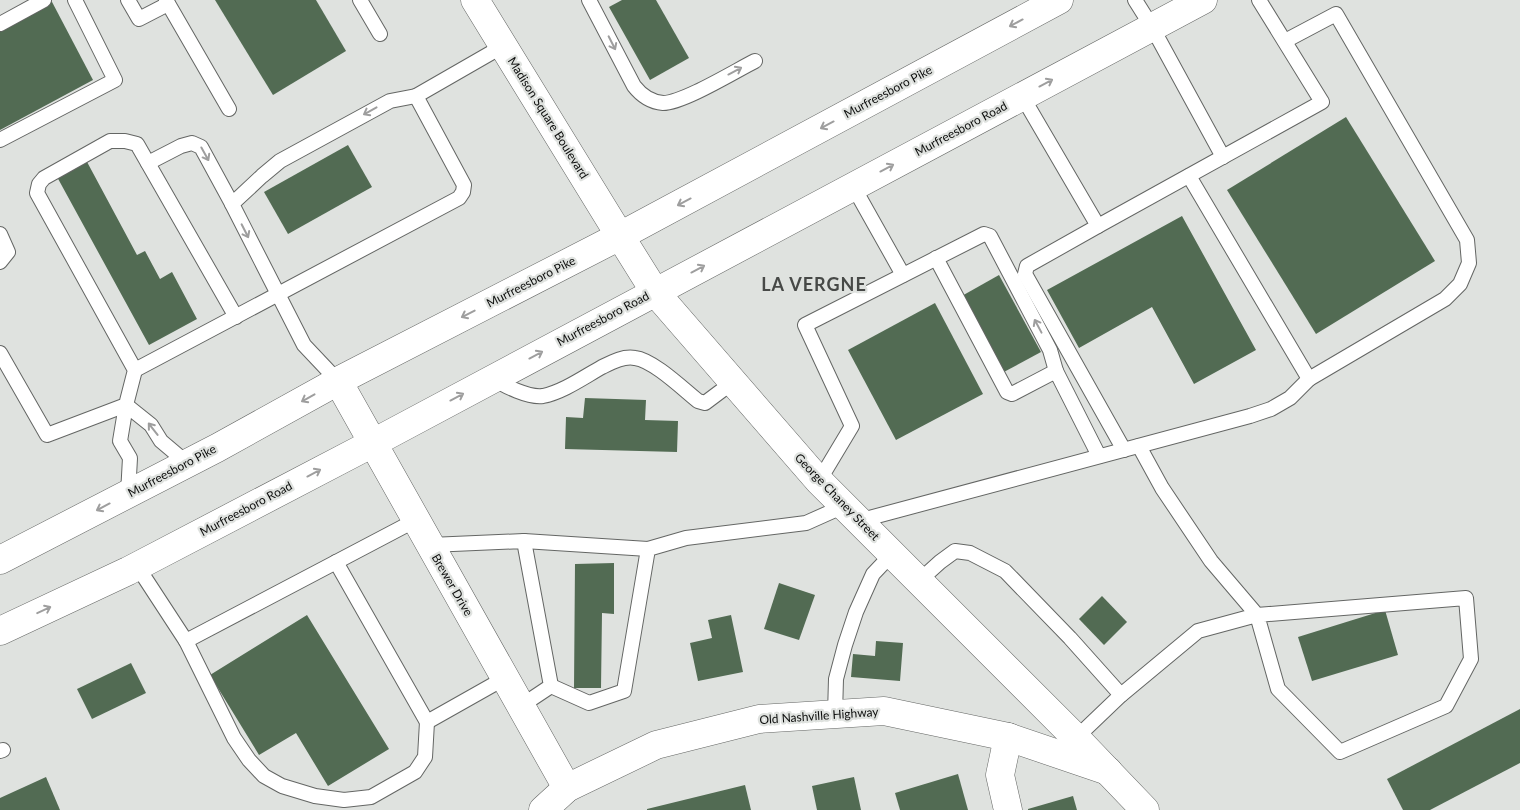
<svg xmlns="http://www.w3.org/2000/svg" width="1520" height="810" font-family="Lato,sans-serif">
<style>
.building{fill:#526b53}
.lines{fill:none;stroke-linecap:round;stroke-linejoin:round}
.service-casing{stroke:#646664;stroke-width:16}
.minor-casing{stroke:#646664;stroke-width:29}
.secondary-casing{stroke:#646664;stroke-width:29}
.primary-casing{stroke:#646664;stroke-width:29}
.service{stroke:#fff;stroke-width:14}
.minor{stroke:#fff;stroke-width:28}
.secondary{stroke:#fff;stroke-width:28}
.primary{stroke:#fff;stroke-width:28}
.oneway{stroke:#9e9e9e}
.labels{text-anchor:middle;stroke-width:4.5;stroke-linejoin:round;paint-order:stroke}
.street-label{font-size:12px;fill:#0c0d0c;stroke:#dfe2df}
.district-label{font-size:18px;font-weight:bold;letter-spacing:1px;fill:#474947;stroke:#dfe2df}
</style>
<rect width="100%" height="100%" fill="#dfe2df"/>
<g class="building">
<path d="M51,0l42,80 -93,50v-103z"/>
<path d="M215,0h101l30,51 -73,44z"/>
<path d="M622,0h34l33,58 -39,22 -41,-73z"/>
<path d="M1346,117l89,144 -119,73 -89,-144z"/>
<path d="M348,145l24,42 -84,47 -24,-42z"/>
<path d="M86,160l51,95 8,-4 15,28 12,-7 25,47 -48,26 -93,-170z"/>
<path d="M1182,216l74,134 -62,34 -42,-77 -73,41 -32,-58z"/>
<path d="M999,275l42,77 -39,21 -42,-76z"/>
<path d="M935,303l48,91 -87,46 -48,-90z"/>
<path d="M585,398l61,2 -1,20 33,1 -1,31 -112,-3 1,-32 17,1z"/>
<path d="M614,563v51l-12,-1 -1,75h-27l1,-124z"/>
<path d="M779,583l36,12 -16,45 -35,-11z"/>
<path d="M1102,596l25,26 -23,23 -25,-26z"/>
<path d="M1385,610l13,45 -86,26 -14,-44z"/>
<path d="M307,615l82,134 -61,37 -32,-53 -37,22 -49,-80z"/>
<path d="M731,615l12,57 -45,9 -8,-38 22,-5 -4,-18z"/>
<path d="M876,641l27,2 -3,38 -49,-4 2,-23 22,2z"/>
<path d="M131,663l15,30 -54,26 -15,-30z"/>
<path d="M1520,709v54l-90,47h-27l-16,-31z"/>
<path d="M958,774l10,36h-68l-5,-17z"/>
<path d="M46,777l14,33h-60v-12z"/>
<path d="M854,777l7,33h-44l-5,-24z"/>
<path d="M745,785l6,25h-104v-1z"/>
<path d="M1073,796l4,14h-49v-1z"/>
</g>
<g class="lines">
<defs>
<g id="service">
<path d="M128,0l11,19 29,-15"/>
<path d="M166,0l63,109"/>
<path d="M360,0l20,34"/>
<path d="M589,0l45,86c7,9 17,16 29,17 20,0 72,-32 92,-42"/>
<path d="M1135,0l17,27 71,130"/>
<path d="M0,24l44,-24"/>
<path d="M1022,96l76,130 224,-124 -63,-102"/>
<path d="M0,140l115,-60 -40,-80"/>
<path d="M148,163l33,-17 11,-3 9,4 31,57"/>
<path d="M1189,176l120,203 136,-80 15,-15 9,-21 -2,-23 -131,-226 -51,27"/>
<path d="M853,186l50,89"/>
<path d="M1098,226l-71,40 -2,8 99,176"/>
<path d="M0,234l8,18 -8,10"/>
<path d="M936,258l71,134 5,2 44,-23 43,85"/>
<path d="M0,353l47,82 79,-30 9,-35 -98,-177 2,-9 5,-6 66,-37h15l12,3 99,173"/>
<path d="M135,370l324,-172 4,-6 1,-7 -48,-89 87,-50"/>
<path d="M493,378c11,8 36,20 50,18 20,-4 41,-19 59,-29 10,-5 21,-11 33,-9 18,2 48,31 63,43l7,2 28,-21"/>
<path d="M338,381l-34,-36 -72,-141 30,-28 18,-15 110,-60 26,-5"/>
<path d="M819,481l33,-55 -47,-101 179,-91 6,2 60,114 6,21"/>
<path d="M128,494l2,-36 -10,-17 6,-36 25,20 10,16 26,22"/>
<path d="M858,521l392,-105 21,-7 19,-11 19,-19"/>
<path d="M524,541l124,8"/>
<path d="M430,545l94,-4 27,145 -30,20"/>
<path d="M336,562l91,160 78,-44"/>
<path d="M137,566l49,75 230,-121"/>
<path d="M919,581l21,-19 15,-11 15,2 35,18 65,67 51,57"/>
<path d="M186,641l48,97 15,22 15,16 18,10 33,10 29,4 27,-3 44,-25 10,-15 2,-35"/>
<path d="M551,686l38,17 35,-12 24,-142 38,-11 120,-15 38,-17"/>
<path d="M835,714l1,-35 9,-34 11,-33 17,-38 19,-20"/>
<path d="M1076,738l45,-43 77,-64 59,-16 21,74 62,63 106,-46 25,-47 -5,-61 -209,17 -46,-54 -49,-73 -23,-42"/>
<path d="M0,751l3,-1"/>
</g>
<g id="minor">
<path d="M475,0l145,236"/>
<path d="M338,381l229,407"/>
<path d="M1008,737l-8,38 8,35"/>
<path d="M543,810l24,-22 89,-43 103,-26 125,-8 124,26 100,34"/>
</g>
<path id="secondary" d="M620,236l35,56 164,189 257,257 69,72"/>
<g id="primary">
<path d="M0,560l217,-112 121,-67 282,-145 439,-236"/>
<path d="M0,631l128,-60 245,-128 830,-443"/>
</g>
</defs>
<use href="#service" class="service-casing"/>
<use href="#minor" class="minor-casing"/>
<use href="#secondary" class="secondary-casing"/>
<use href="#primary" class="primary-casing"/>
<use href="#service" class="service"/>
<use href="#minor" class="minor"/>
<use href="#secondary" class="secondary"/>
<use href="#primary" class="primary"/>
</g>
<defs><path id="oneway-shaft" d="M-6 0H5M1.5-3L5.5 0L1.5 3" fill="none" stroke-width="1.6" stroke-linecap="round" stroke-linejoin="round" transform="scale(1.25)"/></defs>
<g class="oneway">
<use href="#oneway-shaft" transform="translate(1016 23) rotate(152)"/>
<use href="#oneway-shaft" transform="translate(612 43) rotate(63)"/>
<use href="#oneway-shaft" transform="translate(735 71) rotate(-28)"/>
<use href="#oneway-shaft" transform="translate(1046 83) rotate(-28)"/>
<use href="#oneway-shaft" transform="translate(370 111) rotate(151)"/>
<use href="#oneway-shaft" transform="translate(827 125) rotate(152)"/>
<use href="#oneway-shaft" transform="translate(205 154) rotate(61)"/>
<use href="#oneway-shaft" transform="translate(887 168) rotate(-28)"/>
<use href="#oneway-shaft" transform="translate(684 202) rotate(152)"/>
<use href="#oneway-shaft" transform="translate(245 231) rotate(63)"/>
<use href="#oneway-shaft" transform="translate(698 269) rotate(-28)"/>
<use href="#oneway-shaft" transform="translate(468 314) rotate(153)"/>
<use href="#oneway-shaft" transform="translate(1038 326) rotate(-118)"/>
<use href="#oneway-shaft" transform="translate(536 355) rotate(-28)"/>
<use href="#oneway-shaft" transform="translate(457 397) rotate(-28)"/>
<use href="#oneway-shaft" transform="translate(308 398) rotate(151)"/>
<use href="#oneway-shaft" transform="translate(153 429) rotate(-128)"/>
<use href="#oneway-shaft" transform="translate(314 473) rotate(-28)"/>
<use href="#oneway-shaft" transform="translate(103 507) rotate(152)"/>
<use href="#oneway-shaft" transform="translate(44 610) rotate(-25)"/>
</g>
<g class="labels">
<g class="street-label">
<text transform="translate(888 92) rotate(-28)" y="4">Murfreesboro Pike</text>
<text transform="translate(548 118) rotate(58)" y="4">Madison Square Boulevard</text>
<text transform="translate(961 129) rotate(-28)" y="4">Murfreesboro Road</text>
<text transform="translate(531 282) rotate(-27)" y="4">Murfreesboro Pike</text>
<text transform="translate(603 319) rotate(-28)" y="4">Murfreesboro Road</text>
<text transform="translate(172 471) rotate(-28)" y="4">Murfreesboro Pike</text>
<text transform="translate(837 497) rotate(46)" y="4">George Chaney Street</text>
<text transform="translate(246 509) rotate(-28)" y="4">Murfreesboro Road</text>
<text transform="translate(452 585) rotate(60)" y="4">Brewer Drive</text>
<text transform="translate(819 716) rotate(-4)" y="4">Old Nashville Highway</text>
</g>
<g class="district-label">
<text x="814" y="291">LA VERGNE</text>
</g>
</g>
</svg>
